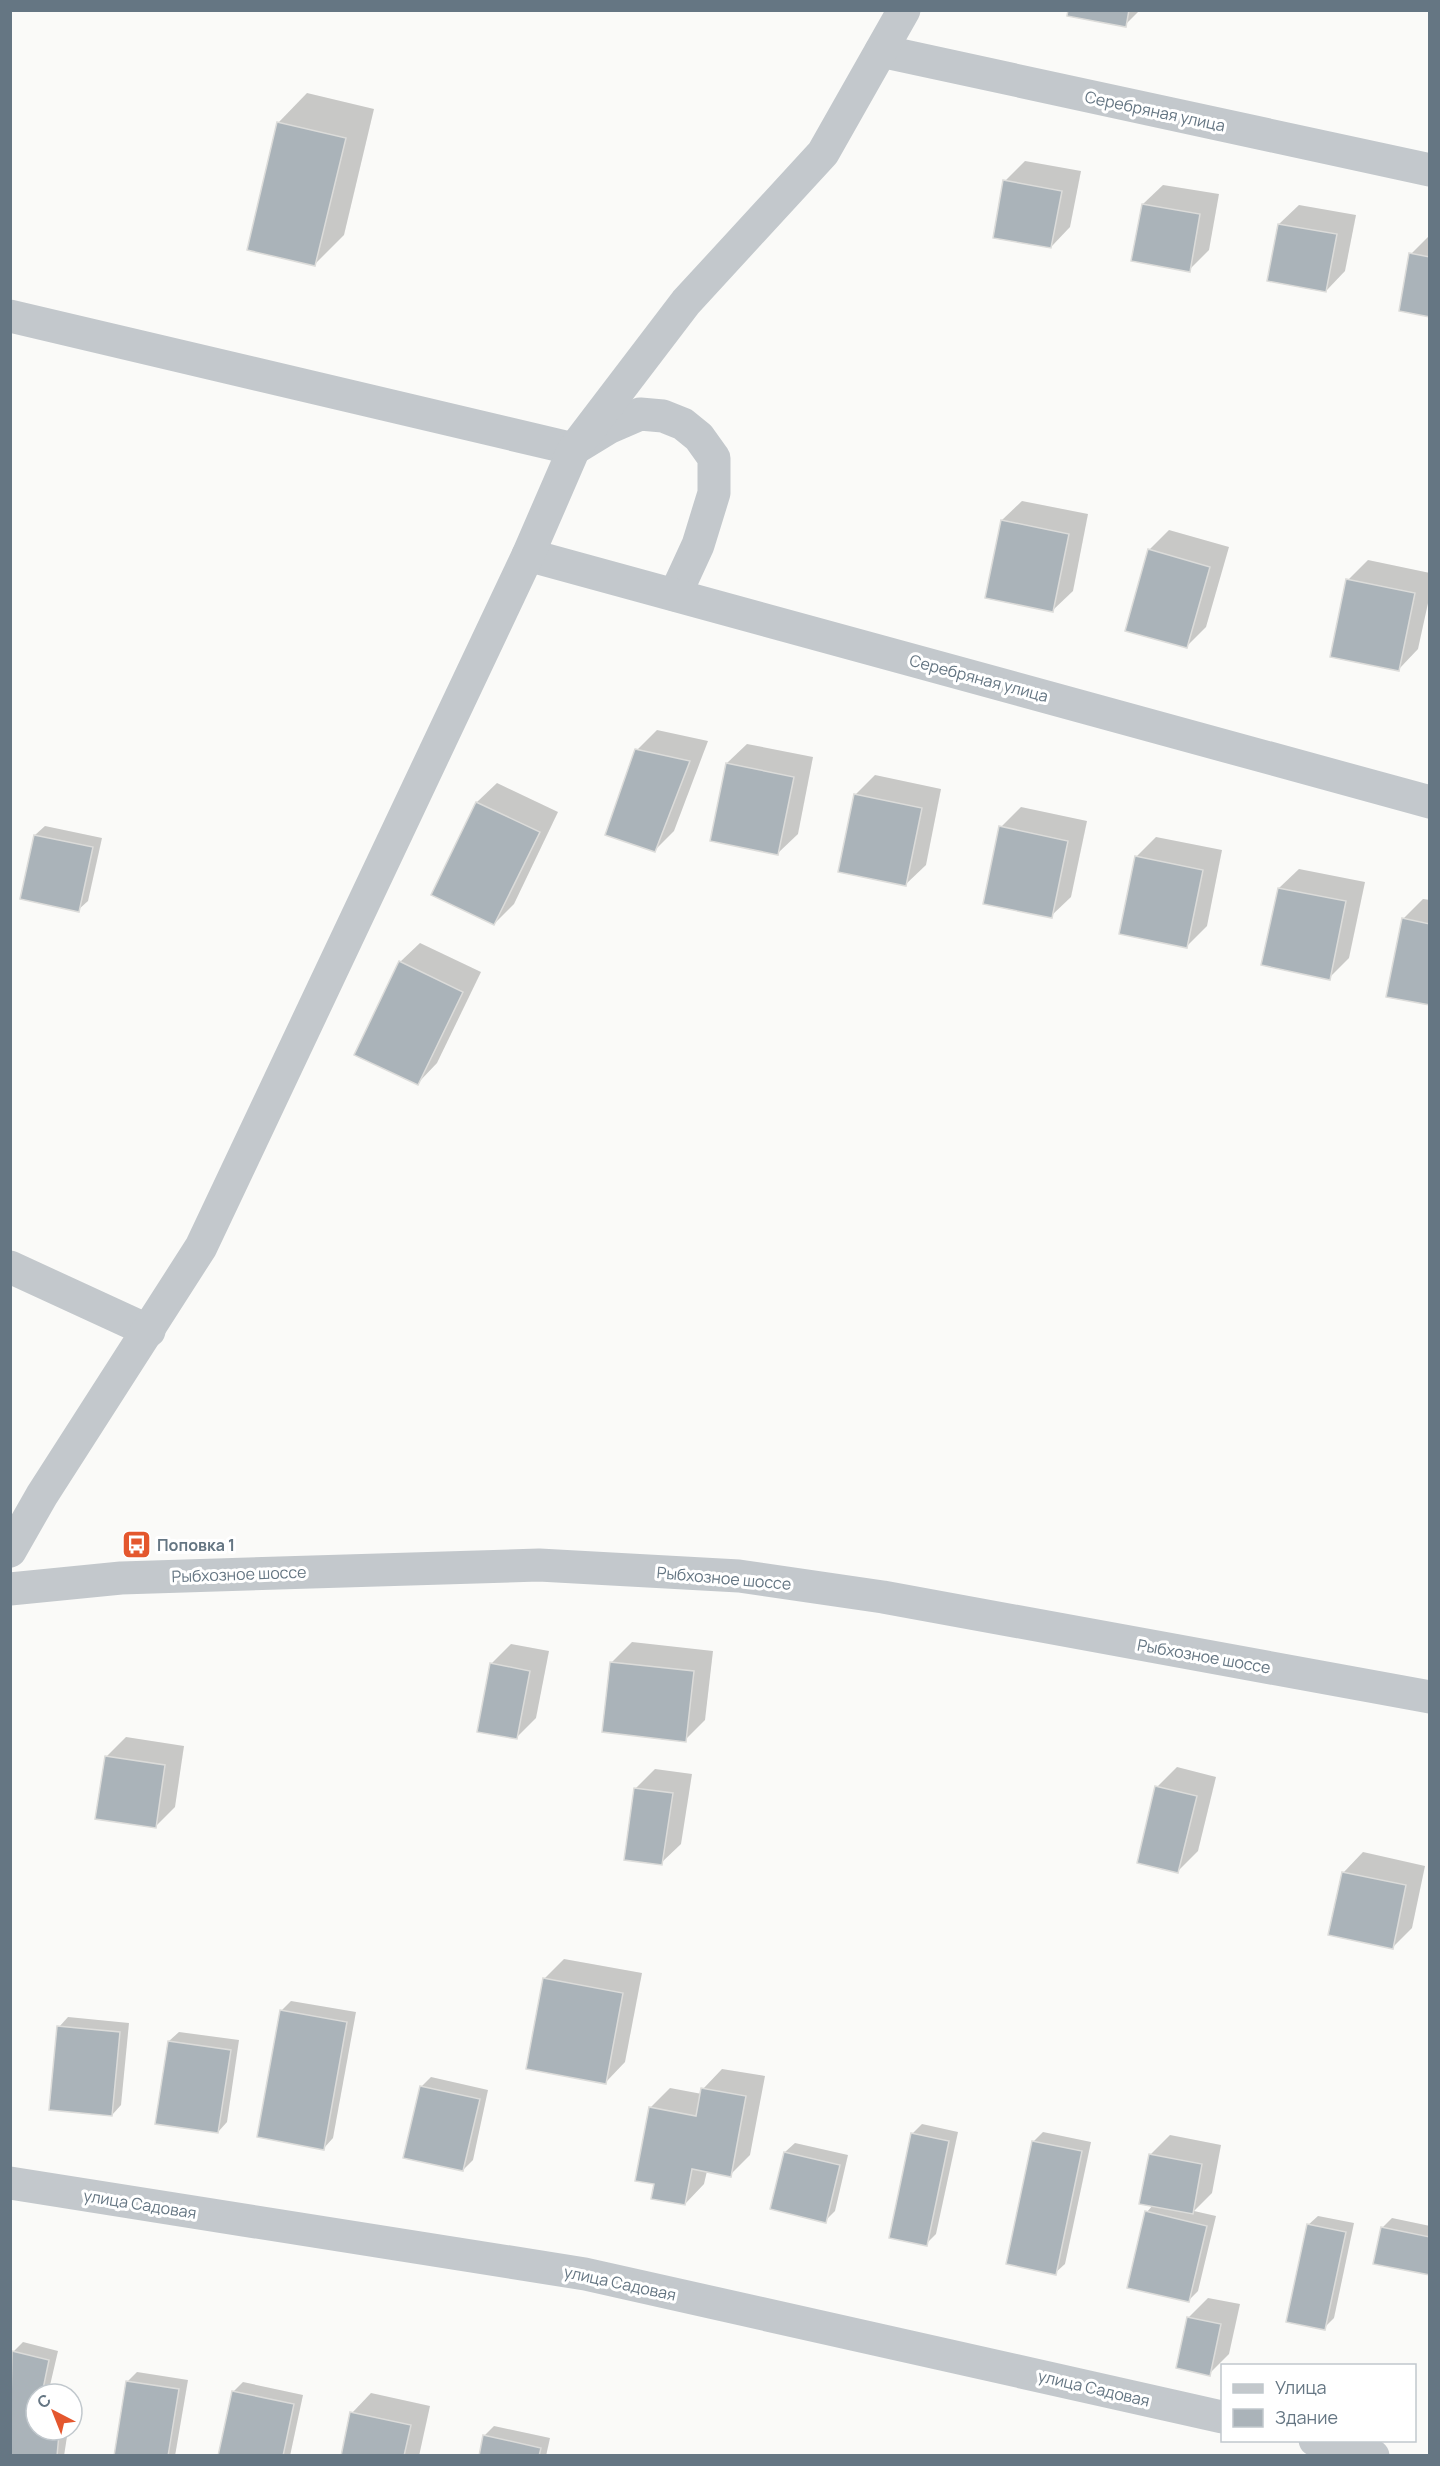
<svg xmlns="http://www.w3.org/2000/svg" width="1440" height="2466" font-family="Manrope,sans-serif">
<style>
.shadow{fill:#0003}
.building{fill:#aab3b9;stroke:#dcdcda;stroke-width:1.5}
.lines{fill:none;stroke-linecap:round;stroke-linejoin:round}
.minor{stroke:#c3c8cc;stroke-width:33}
.tertiary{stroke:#c3c8cc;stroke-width:33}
.labels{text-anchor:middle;stroke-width:6;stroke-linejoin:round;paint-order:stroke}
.street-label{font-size:16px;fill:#657683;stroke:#fff}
.poi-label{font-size:16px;font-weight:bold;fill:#657683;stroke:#fff;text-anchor:start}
</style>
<rect width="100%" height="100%" fill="#fafaf8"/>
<g class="shadow">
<path d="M1069,10h71l-15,15z"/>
<path d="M307,93l67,16 -30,126 -29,29 -37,-141z"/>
<path d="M1025,161l56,10 -11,56 -19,20 -46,-66z"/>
<path d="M1163,185l56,9 -10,56 -20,20 -46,-66z"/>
<path d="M1299,205l57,10 -11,56 -19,20 -47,-67z"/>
<path d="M1430,235v80l-19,-61z"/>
<path d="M1022,501l66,13 -15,77 -20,19 -51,-90z"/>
<path d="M1169,530l60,17 -23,80 -20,20 -37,-97z"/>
<path d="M1368,560l62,13v21l-12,55 -19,20 -51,-89z"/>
<path d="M657,730l51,11 -34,90 -19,19 -18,-100z"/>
<path d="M747,744l66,13 -15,77 -20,19 -51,-90z"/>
<path d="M875,775l66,14 -15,76 -20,19 -51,-89z"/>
<path d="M497,783l61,29 -44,92 -20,20 -61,-29 44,-93z"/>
<path d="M1021,807l66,14 -16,76 -20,19 -50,-89z"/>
<path d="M45,826l57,12 -14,63 -10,9 -43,-75z"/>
<path d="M1156,837l66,13 -15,76 -20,20 -51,-89z"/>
<path d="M1299,869l66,13 -16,76 -20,20 -50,-90z"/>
<path d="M1423,899l7,1v104l-27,-85z"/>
<path d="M420,943l61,29 -44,91 -19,20 -18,-121z"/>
<path d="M632,1642l81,9 -8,69 -20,20 -73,-78z"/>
<path d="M511,1644l38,7 -13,67 -19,19 -26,-73z"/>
<path d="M126,1737l58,9 -9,61 -20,20 -49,-70z"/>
<path d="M1177,1767l39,10 -18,74 -20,20 -21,-84z"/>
<path d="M655,1769l37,5 -11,70 -20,19 -26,-74z"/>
<path d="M1363,1852l62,14 -13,62 -20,20 -48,-76z"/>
<path d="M564,1959l78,14 -17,89 -19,20 -62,-103z"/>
<path d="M291,2001l65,11 -23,126 -9,10 -43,-137z"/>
<path d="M68,2017l61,6 -8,82 -9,10 -53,-88z"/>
<path d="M179,2032l60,8 -12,82 -9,10 -49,-91z"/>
<path d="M722,2069l43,7 -15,79 -20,20 -23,-4 -3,13 -19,20 -29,-21 -6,-75 20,-20 32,6 1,-5z"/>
<path d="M431,2077l57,13 -15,70 -10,10 -42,-83z"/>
<path d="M922,2124l36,8 -22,102 -10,10 -13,-111z"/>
<path d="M1043,2132l48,10 -26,122 -10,9 -22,-131z"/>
<path d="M1170,2135l51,10 -9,48 -18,18 22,5 -18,75 -10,10 -41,-89 6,-7 -3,-50z"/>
<path d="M795,2143l53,12 -13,56 -10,10 -40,-69z"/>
<path d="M1318,2216l36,7 -20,95 -10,10 -16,-103z"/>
<path d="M1392,2218l38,8v48l-48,-46z"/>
<path d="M1208,2298l32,6 -11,50 -20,20 -20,-57z"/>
<path d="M23,2342l35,9 -10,43h-12v36h32l-4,26h-54v-88l3,-16z"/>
<path d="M137,2372l51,8 -13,76h-59l12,-75z"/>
<path d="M243,2382l60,13 -13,61h-71l14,-64z"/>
<path d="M371,2393l59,13 -11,50h-77l10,-43z"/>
<path d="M494,2426l56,12 -4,18h-66l4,-20z"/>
</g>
<g class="building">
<path d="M1068,10h61l-3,17 -59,-11z"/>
<path d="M277,122l69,16 -31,128 -68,-16z"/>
<path d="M1003,180l59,11 -11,57 -58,-10z"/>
<path d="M1142,204l58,10 -10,58 -59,-11z"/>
<path d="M1278,224l59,10 -11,58 -59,-11z"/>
<path d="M1409,253l21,4v60l-31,-6z"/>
<path d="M1001,520l68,14 -16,78 -68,-14z"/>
<path d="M1148,549l62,18 -23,81 -62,-17z"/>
<path d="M1346,579l69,14 -16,78 -69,-14z"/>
<path d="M635,749l55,12 -35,91 -50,-17z"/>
<path d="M726,763l68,14 -16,78 -68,-14z"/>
<path d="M854,794l68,14 -16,78 -68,-14z"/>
<path d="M476,802l64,30 -46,93 -63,-30z"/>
<path d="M999,826l69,15 -16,77 -69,-14z"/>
<path d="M34,835l59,12 -14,65 -59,-13z"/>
<path d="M1135,856l68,14 -16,78 -68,-14z"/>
<path d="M1278,888l68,13 -16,79 -69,-15z"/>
<path d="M1402,918l28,6v81l-44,-8z"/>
<path d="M399,961l64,31 -45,93 -64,-30z"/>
<path d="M610,1662l84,9 -8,71 -84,-10z"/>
<path d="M490,1663l40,8 -13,68 -40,-7z"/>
<path d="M105,1756l60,9 -9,63 -61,-9z"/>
<path d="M1155,1786l42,10 -19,77 -41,-10z"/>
<path d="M634,1788l39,5 -11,72 -38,-5z"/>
<path d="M1342,1872l64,13 -13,64 -65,-14z"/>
<path d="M543,1978l80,15 -17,91 -80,-15z"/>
<path d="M280,2010l67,12 -23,128 -67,-13z"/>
<path d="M57,2026l63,6 -8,84 -63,-6z"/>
<path d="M168,2041l63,9 -13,83 -63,-9z"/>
<path d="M420,2086l60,13 -17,72 -60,-13z"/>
<path d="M701,2088l45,8 -15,81 -39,-8 -7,36 -34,-6 3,-15 -19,-3 14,-74 47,9z"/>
<path d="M911,2133l38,8 -22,105 -38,-8z"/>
<path d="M1032,2141l50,10 -26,124 -50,-11z"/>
<path d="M784,2152l56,13 -14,58 -56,-14z"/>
<path d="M1149,2154l53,10 -9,50 -54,-10z"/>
<path d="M1145,2211l62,15 -18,76 -62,-14z"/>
<path d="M1307,2224l39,8 -21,98 -39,-8z"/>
<path d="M1381,2227l49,10v38l-57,-11z"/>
<path d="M1187,2317l34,7 -11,52 -34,-8z"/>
<path d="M12,2351l37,9 -7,34h-6l-2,33 2,3 23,4 -2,22h-47z"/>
<path d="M126,2381l53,8 -11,67h-54z"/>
<path d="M232,2391l62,13 -11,52h-65z"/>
<path d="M350,2412l61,13 -7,31h-63z"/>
<path d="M483,2435l58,13 -2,8h-60z"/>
</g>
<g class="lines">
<g class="minor">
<path d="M881,51l549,119"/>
<path d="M10,316l564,133 36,-22 30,-13 23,2 20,8 16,13 15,21v35l-16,52 -23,50"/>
<path d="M528,555l902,247"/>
<path d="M10,1267l139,64"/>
<path d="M10,1551l32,-56 159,-248 327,-692 46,-106 112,-147 137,-149 81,-143"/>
<path d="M10,2183l575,91 637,143"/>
<path d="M1315,2440l58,16"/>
</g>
<path class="tertiary" d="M10,1589l111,-11 418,-13 200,11 144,21 547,100"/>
</g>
<defs>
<symbol id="bus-square" viewBox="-11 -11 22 22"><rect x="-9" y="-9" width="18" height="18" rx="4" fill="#e4572e" stroke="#fff"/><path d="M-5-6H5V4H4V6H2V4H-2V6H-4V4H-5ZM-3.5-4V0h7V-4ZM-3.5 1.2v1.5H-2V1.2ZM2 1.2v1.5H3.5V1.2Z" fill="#fff"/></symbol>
</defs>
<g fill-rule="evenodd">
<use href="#bus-square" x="120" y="1528" width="33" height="33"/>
</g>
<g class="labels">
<g class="street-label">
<text transform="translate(1155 111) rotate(12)" y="6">Серебряная улица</text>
<text transform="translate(979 678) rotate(15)" y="6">Серебряная улица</text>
<text transform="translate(239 1574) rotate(-2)" y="6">Рыбхозное шоссе</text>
<text transform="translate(724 1578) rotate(5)" y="6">Рыбхозное шоссе</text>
<text transform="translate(1204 1656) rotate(10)" y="6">Рыбхозное шоссе</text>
<text transform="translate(140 2204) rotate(9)" y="6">улица Садовая</text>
<text transform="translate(620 2283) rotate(12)" y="6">улица Садовая</text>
<text transform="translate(1094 2388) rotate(13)" y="6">улица Садовая</text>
</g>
<g class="poi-label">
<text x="157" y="1551">Поповка 1</text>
</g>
</g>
<rect width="1440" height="2466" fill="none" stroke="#657683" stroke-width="24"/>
<rect x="1221" y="2364" width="195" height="78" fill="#ffffff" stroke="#c1c8cd" stroke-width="1.5"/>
<rect x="1233" y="2384" width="30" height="9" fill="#c3c8cc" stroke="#c1c8cd" stroke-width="1.5"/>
<text x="1275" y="2394" font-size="18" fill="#657683">Улица</text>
<rect x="1233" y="2409" width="30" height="18" fill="#aab3b9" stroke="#c1c8cd" stroke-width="1.5"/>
<text x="1275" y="2424" font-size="18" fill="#657683">Здание</text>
<g transform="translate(54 2412) rotate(318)"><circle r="28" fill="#ffffff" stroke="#c1c8cd" stroke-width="1.5"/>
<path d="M0-4.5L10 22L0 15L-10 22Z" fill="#e4572e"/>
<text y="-9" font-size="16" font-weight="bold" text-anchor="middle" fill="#657683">С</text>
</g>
</svg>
